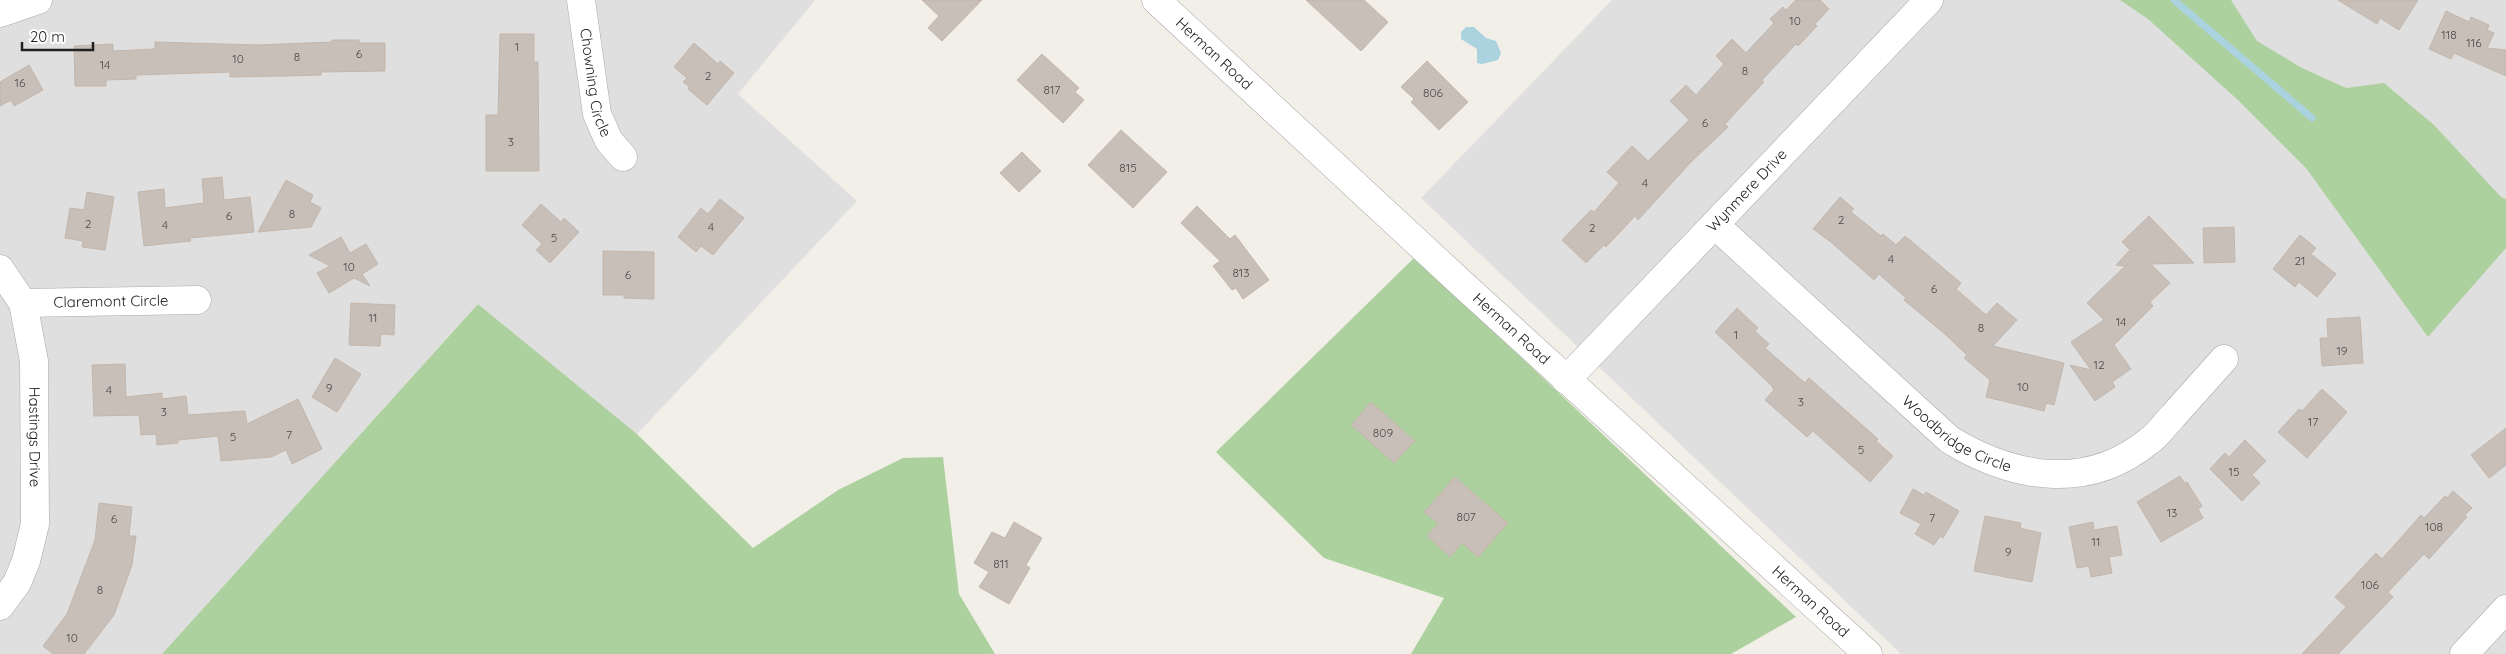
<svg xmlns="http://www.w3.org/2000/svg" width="2506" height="654" font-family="Quicksand,sans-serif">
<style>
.residential{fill:#e0dfdf}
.forest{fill:#add19e}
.water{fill:#aad3df}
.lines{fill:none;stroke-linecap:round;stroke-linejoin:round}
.stream{stroke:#aad3df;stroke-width:7}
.building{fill:#c7bfb8;stroke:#c4b6ab}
.minor-casing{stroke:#a9a9a9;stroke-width:29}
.minor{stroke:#fff;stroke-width:28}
.labels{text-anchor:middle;stroke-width:5;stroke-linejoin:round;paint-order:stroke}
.number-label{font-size:12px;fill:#4b4948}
.street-label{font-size:15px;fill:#222;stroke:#fff}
</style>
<rect width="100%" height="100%" fill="#f2efe9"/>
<g class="residential">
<path d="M0,0h815l-77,94 119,107 -220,233 -159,-130 -316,350h-162z"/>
<path d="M1612,0h894v654h-605l-480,-456z"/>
</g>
<g class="forest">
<path d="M2120,0h111l26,41 45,27 44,20 38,-5 50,42 67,72 5,2v49l-78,89 -122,-169 -67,-67 -91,-82z"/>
<path d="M1415,257l381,360 -65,37h-320l33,-56 -120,-40 -108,-106z"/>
<path d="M478,304l159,130 116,114 85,-58 65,-32 40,-1 16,137 36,60h-833z"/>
</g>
<path class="water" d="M1466,27h8l12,11 10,3 5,12 -3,7 -16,4 -5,-1v-14l-16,-10v-7z"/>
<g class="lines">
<path class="stream" d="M2174,0l138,118"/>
</g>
<g class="building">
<path d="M922,0h60l-40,41 -14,-13 11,-12z"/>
<path d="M1306,0h58l24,22 -27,29z"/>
<path d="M1796,0h24l9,9 -14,15 2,2 -19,20 -2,-2 -34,36 2,2 -39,42 3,3 -37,35 -53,58 -3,-4 -29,31 -2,-2 -18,18 -24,-23 29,-30 3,2 25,-29 -12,-11 25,-26 16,15 41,-41 -19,-19 16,-16 10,10 28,-31 -8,-8 16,-17 14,14 28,-30 -4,-4 13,-12 3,3z"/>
<path d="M2338,0h80l-19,30 -19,-12 -3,6z"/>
<path d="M2446,11l23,11 2,-5 18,8 -2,5 7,3 -7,15 19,2v26l-52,-23 -3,6 -22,-10z"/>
<path d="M500,34h34v28h4l1,109h-53v-56h12z"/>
<path d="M332,40h27v3h26v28l-64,1v3l-37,1 -54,1v-5l-94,3v4l-30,1v6h-31l-1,-40 39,-2v7l42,-2v-7l103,3 74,-3z"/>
<path d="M694,43l24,21 2,-3 14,12 -27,32 -19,-16 1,-2 -6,-5 4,-4 -13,-11z"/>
<path d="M1042,54l37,34 -4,4 9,8 -21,23 -46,-43z"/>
<path d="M1427,61l41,41 -29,28 -28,-28 3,-3 -13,-12z"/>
<path d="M29,65l14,25 -29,16 -3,-6 -11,6v-24z"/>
<path d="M1121,130l46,42 -34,36 -45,-43z"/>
<path d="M1022,152l19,19 -22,21 -19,-19z"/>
<path d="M222,177l2,23 26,-3 4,35 -64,6 1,3 -47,5 -6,-54 26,-3 1,19 39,-5 -2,-24z"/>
<path d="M286,180l27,15 -3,7 11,6 -10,19 -53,5z"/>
<path d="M87,192l27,5 -9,53 -23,-3 1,-6 -18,-3 5,-30 14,2z"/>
<path d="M1840,197l14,12 -3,3 30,24 2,-2 13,11 9,-9 56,47 -5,6 30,26 11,-12 20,17 -24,26 71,17 -10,42 -8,-2 -2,8 -58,-14 4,-17 -26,-22 3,-3 -20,-19 -43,-36 2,-2 -27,-24 -5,6 -42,-37 -19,-14z"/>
<path d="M720,199l24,19 -31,37 -12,-9 -5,6 -18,-15 23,-29 7,6z"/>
<path d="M541,204l20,18 3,-4 15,14 -29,31 -14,-13 6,-6 -20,-19z"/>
<path d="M1197,206l33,33 5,-4 34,45 -26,19 -7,-11 -4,2 -19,-24 7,-5 -39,-38z"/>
<path d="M2149,216l45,47 -43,1 19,19 -20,19 3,4 -39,39 17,24 -19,13 3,5 -20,14 -25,-36 21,5 -20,-28 33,-22 -17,-17 38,-37 -9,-1 14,-15 -8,-8z"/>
<path d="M2234,227l1,35 -31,1 -1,-35z"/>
<path d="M2300,235l16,13 -5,6 25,20 -19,23 -18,-15 -4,5 -22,-18z"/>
<path d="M341,237l9,16 16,-9 12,20 -16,10 8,12 -16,-8 -25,15 -12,-20 13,-7 -21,-11z"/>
<path d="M603,251l51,1v47l-30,-1v-3h-21z"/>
<path d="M351,303l44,2 -1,30 -13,-1 -1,12 -31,-1z"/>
<path d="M1737,308l21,20 -3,3 14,13 -4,4 40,35 4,-5 69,61 -2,2 17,15 -23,26 -57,-51 -6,6 -42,-37 9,-10 -2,-4 -57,-54z"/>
<path d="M2360,317l3,46 -41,3 -2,-28h8l-1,-19z"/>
<path d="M335,358l26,16 -24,38 -25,-15z"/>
<path d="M125,364l1,33 36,-4v6l24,-3 2,19 57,-4 2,13 51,-25 24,50 -30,15 -6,-14 -15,7 -50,4 -3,-25 -40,4v3l-21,2 -1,-11 -15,1 -2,-20 -45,1 -2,-51z"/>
<path d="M2322,389l25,23 -40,46 -29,-26 21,-23 3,2z"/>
<path d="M1371,402l44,39 -21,22 -43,-38z"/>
<path d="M2506,428v37l-17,13 -18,-23z"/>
<path d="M2245,440l21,21 -14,14 8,8 -18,18 -32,-32 15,-16 4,4z"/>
<path d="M2180,476l4,7 3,-1 15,24 -4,3 5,9 -42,24 -24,-40z"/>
<path d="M1455,477l53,46 -30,34 -16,-14 -12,14 -23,-21 11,-13 -14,-11z"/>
<path d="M1913,489l11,6 2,-3 33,19 -16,27 -3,-2 -6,9 -19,-11 6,-10 -21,-11z"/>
<path d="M2453,491l19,17 -7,7 2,2 -38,42 -5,-5 -36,38 5,5 -55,57h-36l44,-47 -11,-10 41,-44 6,6 39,-44 3,3 21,-22 2,2z"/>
<path d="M99,503l33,4 -3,29h7l-4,29 -18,50 -30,39h-31l-10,-8 24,-32 28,-74z"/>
<path d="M1985,516l36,7 -1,5 21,5 -9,49 -58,-11z"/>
<path d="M1014,522l28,16 -16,27 4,3 -21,36 -30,-17 10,-15 -15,-9 18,-31 13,6z"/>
<path d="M2093,522l1,8 23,-4 5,29 -13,2 3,16 -21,4 -2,-11 -12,2 -8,-41z"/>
</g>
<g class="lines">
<defs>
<g id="minor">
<path id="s1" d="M581,0l16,114 12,27 14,16"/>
<path id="s2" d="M1156,0l304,282 408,372"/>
<path d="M0,13l38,-13"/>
<path id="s3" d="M1715,225l235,215c63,38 137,52 199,1 9,-6 16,-17 24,-25 17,-19 34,-38 51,-57"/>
<path id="s4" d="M0,269l23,34 11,58 1,163 -9,37 -9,22 -17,23"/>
<path id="s5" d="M23,303l174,-3"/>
<path id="s6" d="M1566,380l363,-380"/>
<path d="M2464,654l42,-45"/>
</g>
</defs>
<use href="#minor" class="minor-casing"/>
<use href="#minor" class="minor"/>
</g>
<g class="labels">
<g class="number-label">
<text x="1795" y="25">10</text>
<text x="2449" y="39">118</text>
<text x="2474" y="47">116</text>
<text x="517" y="51">1</text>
<text x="359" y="58">6</text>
<text x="297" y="61">8</text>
<text x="238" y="63">10</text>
<text x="105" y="69">14</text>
<text x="1745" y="75">8</text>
<text x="708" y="80">2</text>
<text x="20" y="87">16</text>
<text x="1052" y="94">817</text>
<text x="1433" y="97">806</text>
<text x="1705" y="127">6</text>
<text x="511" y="146">3</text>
<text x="1128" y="172">815</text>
<text x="1645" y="187">4</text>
<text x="292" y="218">8</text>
<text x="229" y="220">6</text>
<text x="1841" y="224">2</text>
<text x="88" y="228">2</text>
<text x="165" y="229">4</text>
<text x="711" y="231">4</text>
<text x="1592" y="232">2</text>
<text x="554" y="242">5</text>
<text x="1891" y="263">4</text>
<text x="2300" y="265">21</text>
<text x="349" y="271">10</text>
<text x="1241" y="277">813</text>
<text x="628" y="279">6</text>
<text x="1934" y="293">6</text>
<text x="373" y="322">11</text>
<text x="2121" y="326">14</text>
<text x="1981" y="332">8</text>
<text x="1736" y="339">1</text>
<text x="2342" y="355">19</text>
<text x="2099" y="369">12</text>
<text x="2023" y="391">10</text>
<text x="329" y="392">9</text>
<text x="109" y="394">4</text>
<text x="1801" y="406">3</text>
<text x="164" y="416">3</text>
<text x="2313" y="426">17</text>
<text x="1383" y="437">809</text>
<text x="289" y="439">7</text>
<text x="233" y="441">5</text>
<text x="1861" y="454">5</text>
<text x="2234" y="476">15</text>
<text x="2172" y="517">13</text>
<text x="1466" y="521">807</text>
<text x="1932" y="522">7</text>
<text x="114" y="523">6</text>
<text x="2434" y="531">108</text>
<text x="2096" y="546">11</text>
<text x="2008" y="556">9</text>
<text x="1001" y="568">811</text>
<text x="2370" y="589">106</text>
<text x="100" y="594">8</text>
<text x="72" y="642">10</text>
</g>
<g class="street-label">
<text dy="5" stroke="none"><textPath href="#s2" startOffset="79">Herman Road</textPath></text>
<text dy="5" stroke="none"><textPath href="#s1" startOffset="84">Chowning Circle</textPath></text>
<text dy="5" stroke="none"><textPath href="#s6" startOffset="262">Wynmere Drive</textPath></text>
<text dy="5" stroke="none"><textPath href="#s5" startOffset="88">Claremont Circle</textPath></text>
<text dy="5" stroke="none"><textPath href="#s2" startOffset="484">Herman Road</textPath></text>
<text dy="5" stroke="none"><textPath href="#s3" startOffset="321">Woodbridge Circle</textPath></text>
<text dy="5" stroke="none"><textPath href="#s4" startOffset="176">Hastings Drive</textPath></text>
<text dy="5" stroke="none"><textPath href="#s2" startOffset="889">Herman Road</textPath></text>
</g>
</g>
<path d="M22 42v8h71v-8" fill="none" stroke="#222222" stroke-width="2.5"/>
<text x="30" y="42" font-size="15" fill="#222222" stroke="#ffffff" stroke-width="4" paint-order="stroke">20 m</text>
</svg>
